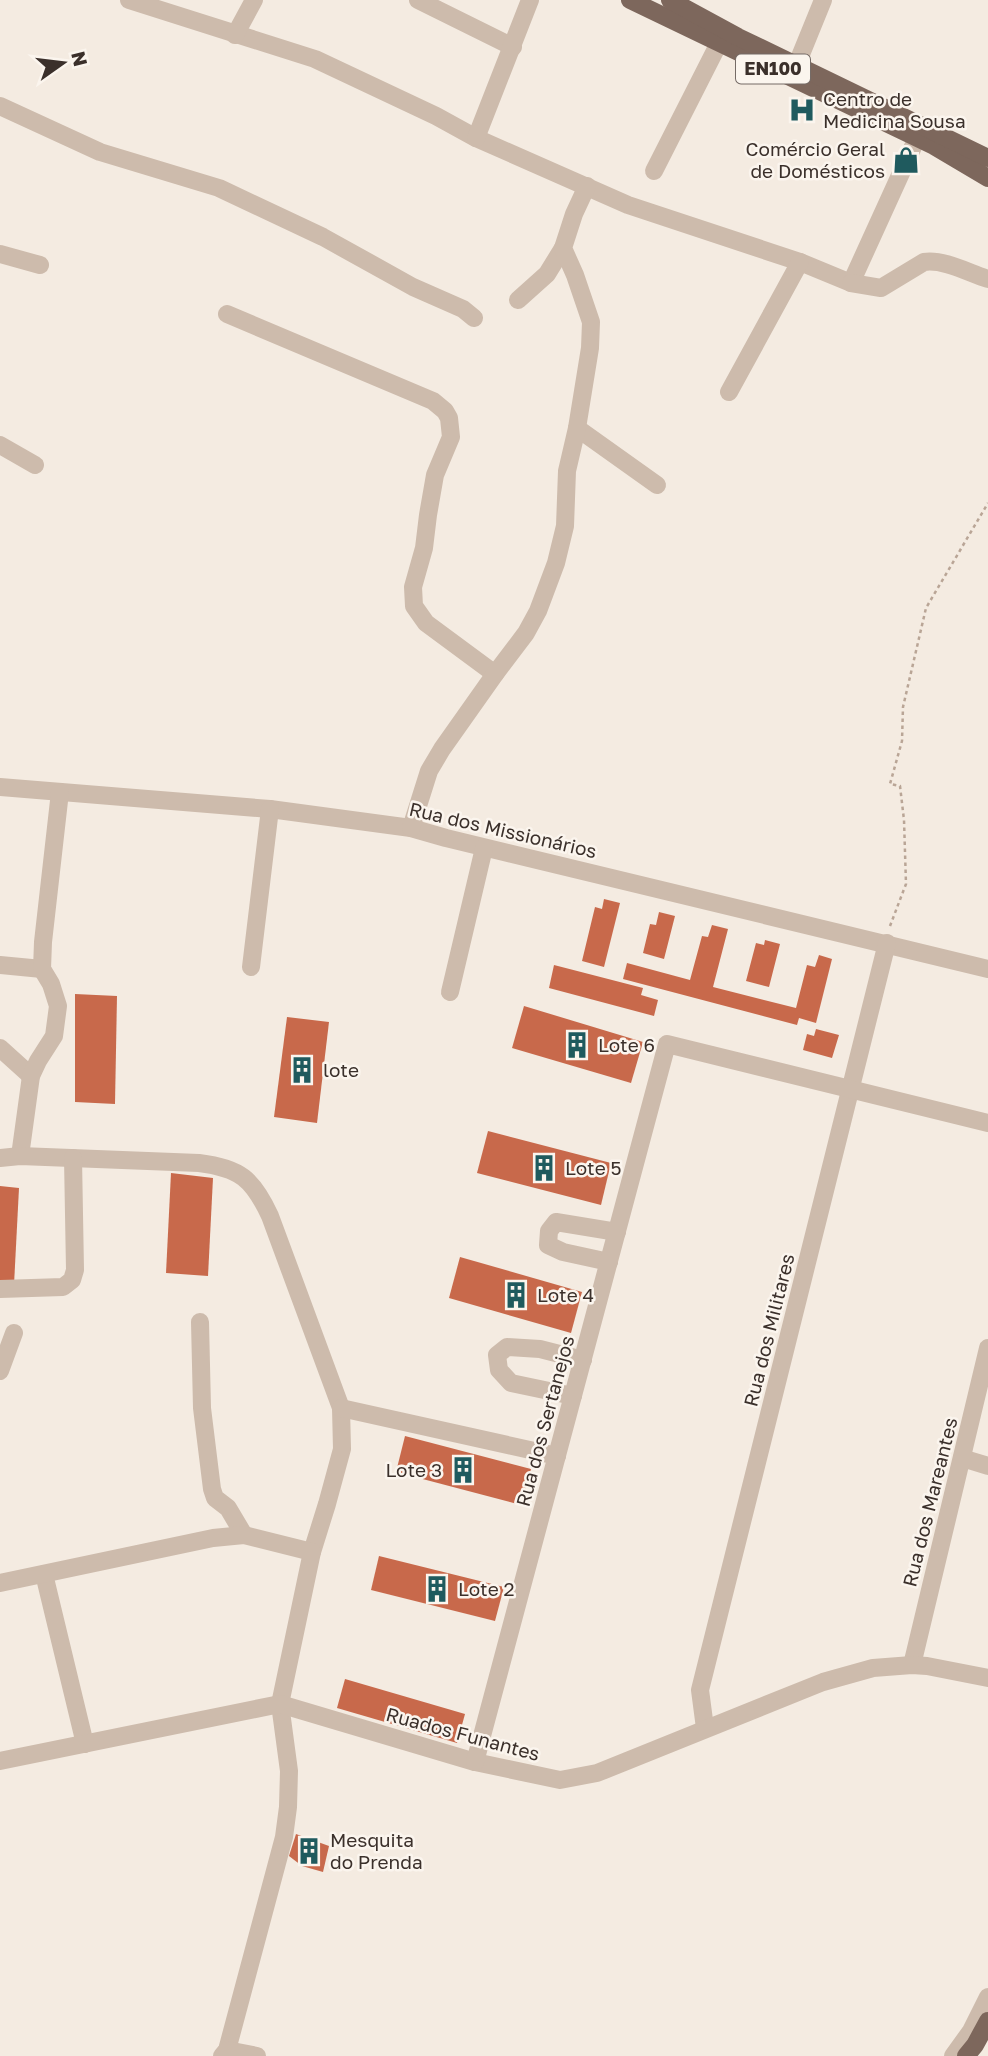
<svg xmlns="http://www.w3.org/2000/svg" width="988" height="2056" font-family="'Golos Text',sans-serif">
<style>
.building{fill:#c8694b}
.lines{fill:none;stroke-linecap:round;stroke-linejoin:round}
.path{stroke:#b9a596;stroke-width:2.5;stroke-dasharray:3.5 3.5;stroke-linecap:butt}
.minor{stroke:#cdbbac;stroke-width:18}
.major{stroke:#7d675c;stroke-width:18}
.labels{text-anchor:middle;stroke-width:5;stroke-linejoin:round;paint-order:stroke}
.shield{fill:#fbf5ee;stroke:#756b66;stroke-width:2}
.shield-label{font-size:18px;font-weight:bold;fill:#3b302b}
.poi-label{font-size:19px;fill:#3b302b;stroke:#fbf5ee;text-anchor:start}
.street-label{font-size:19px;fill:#3b302b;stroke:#fbf5ee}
</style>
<rect width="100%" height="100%" fill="#f4ebe1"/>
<g class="building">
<path d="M604,899l16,4 -16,64 -22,-6 13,-54 7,2z"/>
<path d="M659,912l16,4 -11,43 -21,-6 7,-29 6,1z"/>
<path d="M712,925l16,4 -15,58 83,21 11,-43 8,2 4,-12 13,4 -16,64 -17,-5 -2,7 -174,-46 4,-16 63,17 12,-44 6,1z"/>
<path d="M765,940l15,4 -11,43 -23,-6 10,-38 8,2z"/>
<path d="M554,965l89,23 -2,7 17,5 -4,16 -105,-28z"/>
<path d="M75,994l42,2 -2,108 -40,-2z"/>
<path d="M524,1006l119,36 -12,41 -119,-35z"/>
<path d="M287,1017l42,5 -12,101 -43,-6z"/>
<path d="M816,1029l23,6 -7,23 -29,-8 4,-16 7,2z"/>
<path d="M488,1131l123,32 -10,42 -124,-32z"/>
<path d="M171,1173l42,5 -5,98 -42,-3z"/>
<path d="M0,1186l19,2 -5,97h-14z"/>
<path d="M460,1257l122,35 -11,41 -122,-35z"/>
<path d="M405,1436l126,33 -10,36 -125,-33z"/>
<path d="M379,1556l125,31 -9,34 -124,-31z"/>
<path d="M345,1679l120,35 -8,29 -120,-35z"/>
<path d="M296,1834l33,12 -6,26 -21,-6 -13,-10z"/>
</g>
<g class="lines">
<path class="path" d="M890,926l16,-42 -2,-64 -4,-34 -10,-2 12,-43 1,-34 23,-99 62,-105"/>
<g class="minor">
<path d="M129,0l186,59 121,57 40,22 152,67 172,57 51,21 66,-145"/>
<path d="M418,0l95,47"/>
<path d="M235,35l19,-35"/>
<path d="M797,64l26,-64"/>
<path d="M0,106l100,46 119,36 104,49 90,50 50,22 11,9"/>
<path d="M476,138l54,-138"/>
<path d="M654,171l65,-128"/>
<path d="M0,254l40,11"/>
<path d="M851,283l30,5 43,-26c20,-3 45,11 64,17"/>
<path d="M518,300l29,-26 16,-26"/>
<path d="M227,314l206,87 12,10 4,7 2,19 -16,38 -7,40 -4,33 -11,39 1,19 12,17 69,51"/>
<path d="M729,392l71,-130"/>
<path d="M577,428l80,57"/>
<path d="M0,445l35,20"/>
<path d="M0,787l270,22 141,19 35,10 542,131"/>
<path d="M411,828l18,-57 13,-22 53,-75 31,-41 12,-22 18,-48 9,-37 2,-55 10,-43 13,-80 1,-26 -16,-47 -12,-27 11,-34 13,-28"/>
<path d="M0,965l42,4"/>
<path d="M251,967l19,-158"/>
<path d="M450,992l34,-144"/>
<path d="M0,1048l31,28"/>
<path d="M20,1156l11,-80 7,-15 16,-25 4,-30 -7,-22 -9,-15 1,-27 17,-150"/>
<path d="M0,1158l20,-2 179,7c41,5 54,16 71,53l71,192 1,41 -15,55 -15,48 -32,152 9,67 -1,36 -4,30 -57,213 -5,6"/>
<path d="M609,1262l-46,-10 -15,-7 1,-14 7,-9 61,10"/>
<path d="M0,1289l63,-2 9,-7 3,-10 -2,-112"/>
<path d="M200,1322l2,86 10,81 3,9 13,10 16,27"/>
<path d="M0,1371l14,-38"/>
<path d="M573,1396l-62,-13 -12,-13 -2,-15 10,-8 33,2 43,11"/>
<path d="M341,1408l216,48"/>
<path d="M962,1458l26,8"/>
<path d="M44,1574l41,170"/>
<path d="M0,1583l213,-45 31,-3 68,17"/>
<path d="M912,1665l76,-317"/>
<path d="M705,1728l-5,-38 187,-747"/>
<path d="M0,1761l280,-57 195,58 85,18 37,-7 226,-91 50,-14 39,-3 15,1 61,12"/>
<path d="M475,1762l192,-718 321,79"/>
<path d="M227,2050l30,6"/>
<path d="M953,2056l18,-25 17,-34"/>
</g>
<g class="major">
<path d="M630,0l304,146 54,32"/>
<path d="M670,0l68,37 250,121"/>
<path d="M966,2056l9,-11 13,-24"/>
</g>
</g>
<defs>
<symbol id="hospital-bare" viewBox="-9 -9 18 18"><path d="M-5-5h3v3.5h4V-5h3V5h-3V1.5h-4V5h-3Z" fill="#1f5a5e" stroke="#fbf5ee" stroke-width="2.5" paint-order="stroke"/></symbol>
<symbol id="shop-bare" viewBox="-9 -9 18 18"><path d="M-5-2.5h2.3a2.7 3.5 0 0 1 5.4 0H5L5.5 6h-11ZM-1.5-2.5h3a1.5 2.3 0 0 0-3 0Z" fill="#1f5a5e" stroke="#fbf5ee" stroke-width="2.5" paint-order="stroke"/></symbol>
<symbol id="building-bare" viewBox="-9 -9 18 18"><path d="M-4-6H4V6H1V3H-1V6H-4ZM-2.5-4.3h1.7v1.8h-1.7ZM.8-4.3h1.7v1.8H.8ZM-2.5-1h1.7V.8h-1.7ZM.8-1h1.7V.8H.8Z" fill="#1f5a5e" stroke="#fbf5ee" stroke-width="2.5" paint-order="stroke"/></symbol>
</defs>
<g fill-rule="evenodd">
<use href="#hospital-bare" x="783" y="91" width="38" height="38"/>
<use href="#shop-bare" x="887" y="141" width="38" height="38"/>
<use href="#building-bare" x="558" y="1026" width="38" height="38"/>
<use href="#building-bare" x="283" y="1051" width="38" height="38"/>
<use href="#building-bare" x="525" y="1149" width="38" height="38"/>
<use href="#building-bare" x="497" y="1276" width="38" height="38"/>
<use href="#building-bare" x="444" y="1451" width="38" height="38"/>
<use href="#building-bare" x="418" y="1570" width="38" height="38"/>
<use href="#building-bare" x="290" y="1832" width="38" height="38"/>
</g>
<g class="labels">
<rect class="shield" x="736" y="54.5" width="74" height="29" rx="5"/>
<g class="shield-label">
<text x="773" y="75">EN100</text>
</g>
<g class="poi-label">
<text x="823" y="106">Centro de<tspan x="823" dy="22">Medicina Sousa</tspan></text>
<text x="885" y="156" text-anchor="end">Comércio Geral<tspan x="885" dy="22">de Domésticos</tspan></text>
<text x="598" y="1052">Lote 6</text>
<text x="323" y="1077">lote</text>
<text x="565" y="1175">Lote 5</text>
<text x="537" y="1302">Lote 4</text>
<text x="442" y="1477" text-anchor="end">Lote 3</text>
<text x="458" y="1596">Lote 2</text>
<text x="330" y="1847">Mesquita<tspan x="330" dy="22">do Prenda</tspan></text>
</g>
<g class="street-label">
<text transform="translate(503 830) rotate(13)" y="7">Rua dos Missionários</text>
<text transform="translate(769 1330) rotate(-76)" y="7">Rua dos Militares</text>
<text transform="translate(545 1421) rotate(-75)" y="7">Rua dos Sertanejos</text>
<text transform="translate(930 1502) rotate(-76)" y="7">Rua dos Mareantes</text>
<text transform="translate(463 1734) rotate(15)" y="7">Ruados Funantes</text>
</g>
</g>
<g transform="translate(63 63) rotate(76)" stroke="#fbf5ee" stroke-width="5" paint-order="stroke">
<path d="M0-5L12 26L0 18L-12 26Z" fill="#3b302b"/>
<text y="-10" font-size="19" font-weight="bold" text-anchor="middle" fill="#3b302b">N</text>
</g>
</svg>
